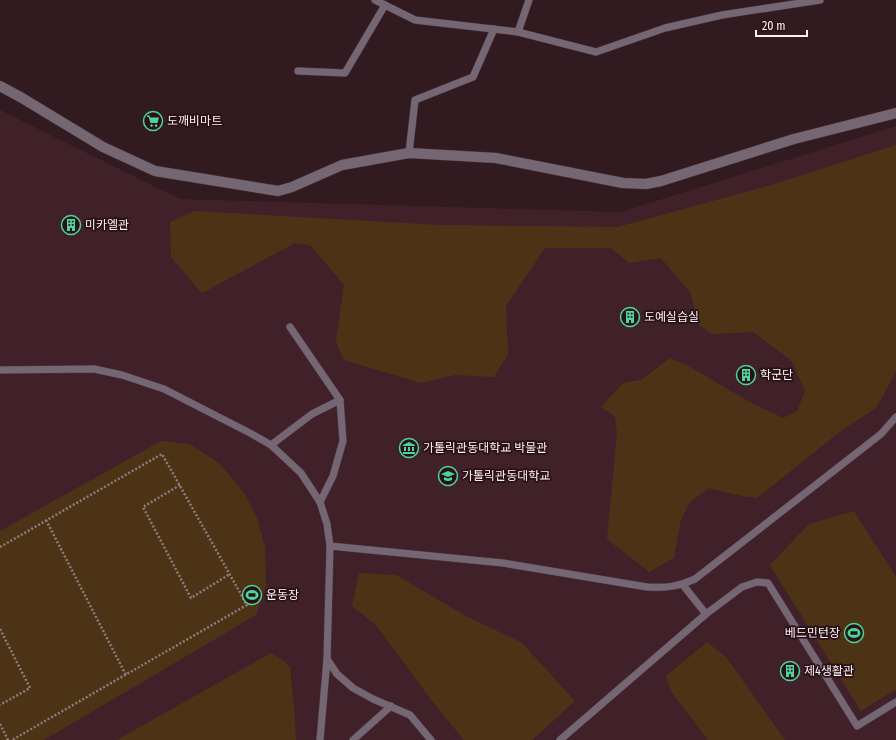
<svg xmlns="http://www.w3.org/2000/svg" width="896" height="740" font-family="'Fira Sans Condensed','Noto Sans KR',sans-serif">
<style>
.built{fill:#40212a}
.green{fill:#4d3316}
.lines{fill:none;stroke-linecap:round;stroke-linejoin:round}
.service-casing{stroke:#4f383f;stroke-width:8}
.minor-casing{stroke:#4f383f;stroke-width:11}
.path{stroke:#8e7a7f;stroke-width:2.5;stroke-dasharray:2 2;stroke-linecap:butt}
.service{stroke:#756673;stroke-width:7}
.minor{stroke:#756673;stroke-width:10}
.labels{text-anchor:middle;stroke-width:3.5;stroke-linejoin:round;paint-order:stroke}
.poi-label{font-size:12px;fill:#fff1f4;stroke:#281117;text-anchor:start}
</style>
<rect width="100%" height="100%" fill="#321a21"/>
<path class="built" d="M0,110l180,89 441,13 275,-86v614h-896z"/>
<g class="green">
<path d="M896,145v227l-20,36 -34,22 -85,68 -20,-3 -28,-7 -19,14 -9,17 -7,39 -25,14 -42,-33 10,-106 -2,-16 -14,-10 22,-24 18,-3 29,-22 22,10 56,33 35,17 14,-7 8,-20 -14,-31 -38,-28 -41,2 -13,-9 -9,-33 -29,-34 -32,5 -18,-15h-66l-39,58 2,48 -14,23 -39,-2 -34,8 -77,-23 -8,-18 8,-57 -34,-40 -15,-2 -93,50 -31,-36 -1,-35 25,-11 244,14 179,2 153,-42z"/>
<path d="M161,441l29,3 30,20 24,29 13,25 8,29 1,38 -10,30 -212,125h-44v-209z"/>
<path d="M854,511l42,66v112l-35,22 -91,-146 39,-41z"/>
<path d="M359,573l37,2 68,40 58,28 53,58 -43,39h-68l-32,-39 -56,-76 -24,-19z"/>
<path d="M707,642l19,15 59,83h-77l-36,-47 -6,-17z"/>
<path d="M271,653l10,6 9,8 5,51 1,22h-179z"/>
</g>
<g class="lines">
<defs>
<g id="service">
<path d="M375,0l40,20 103,12 78,20 69,-24 57,-13 98,-15"/>
<path d="M518,32l11,-32"/>
<path d="M298,71l47,2 40,-68"/>
<path d="M409,153l6,-53 58,-23 21,-48"/>
<path d="M290,327l50,73"/>
<path d="M0,370l94,-1 28,6 42,14 86,44 21,12 30,28 19,29 7,22 3,22 -3,113 -7,81"/>
<path d="M271,445l41,-31 28,-14 3,41 -10,35 -13,26"/>
<path d="M330,546l173,17 144,24c19,1 30,0 48,-8l186,-145 15,-17"/>
<path d="M683,585l23,29 36,-27 15,-5 11,1 89,143 39,-24"/>
<path d="M327,659l10,15 16,14 20,11 37,16 21,25"/>
<path d="M353,740l38,-34"/>
<path d="M560,740l146,-126"/>
</g>
<path id="minor" d="M0,86l22,12 81,49 52,24 123,20 14,-4 50,-22 67,-12 87,5 127,25 23,1 15,-3 133,-42 102,-26"/>
</defs>
<use href="#service" class="service-casing"/>
<use href="#minor" class="minor-casing"/>
<g class="path">
<path d="M180,485l-37,22 48,91 39,-24"/>
<path d="M46,520l80,155"/>
<path d="M0,547l162,-93 85,151 -235,135"/>
<path d="M0,629l30,59 -30,17"/>
<path d="M0,724l8,16"/>
</g>
<use href="#service" class="service"/>
<use href="#minor" class="minor"/>
</g>
<defs>
<symbol id="supermarket-ring" viewBox="-11 -11 22 22"><circle r="9.5" fill="#281117" stroke="#4ed39a" stroke-width="1.5"/><path d="M-6-5.5h2.5l.6 2H6L4.5 2H-2.5L-4.4-4H-6ZM-1.5 3.2a1.3 1.3 0 1 0 .1 0ZM3 3.2a1.3 1.3 0 1 0 .1 0Z" fill="#4ed39a"/></symbol>
<symbol id="building-ring" viewBox="-11 -11 22 22"><circle r="9.5" fill="#281117" stroke="#4ed39a" stroke-width="1.5"/><path d="M-4-6H4V6H1V3H-1V6H-4ZM-2.5-4.3h1.7v1.8h-1.7ZM.8-4.3h1.7v1.8H.8ZM-2.5-1h1.7V.8h-1.7ZM.8-1h1.7V.8H.8Z" fill="#4ed39a"/></symbol>
<symbol id="museum-ring" viewBox="-11 -11 22 22"><circle r="9.5" fill="#281117" stroke="#4ed39a" stroke-width="1.5"/><path d="M0-6L6-3V-2H-6V-3ZM-5-1h2V3h-2ZM-1-1h2V3h-2ZM3-1h2V3H3ZM-6 4H6V6H-6Z" fill="#4ed39a"/></symbol>
<symbol id="university-ring" viewBox="-11 -11 22 22"><circle r="9.5" fill="#281117" stroke="#4ed39a" stroke-width="1.5"/><path d="M0-5L7-2L0 1L-7-2ZM-4 1L0 2.5L4 1V4Q0 6-4 4Z" fill="#4ed39a"/></symbol>
<symbol id="stadium-ring" viewBox="-11 -11 22 22"><circle r="9.5" fill="#281117" stroke="#4ed39a" stroke-width="1.5"/><path d="M0-5a6.5 5 0 1 0 0 10a6.5 5 0 1 0 0-10ZM-3.5-1.8h7v3.6h-7Z" fill="#4ed39a"/></symbol>
</defs>
<g fill-rule="evenodd">
<use href="#supermarket-ring" x="142" y="110" width="22" height="22"/>
<use href="#building-ring" x="60" y="214" width="22" height="22"/>
<use href="#building-ring" x="619" y="306" width="22" height="22"/>
<use href="#building-ring" x="735" y="364" width="22" height="22"/>
<use href="#museum-ring" x="398" y="437" width="22" height="22"/>
<use href="#university-ring" x="437" y="465" width="22" height="22"/>
<use href="#stadium-ring" x="241" y="584" width="22" height="22"/>
<use href="#stadium-ring" x="843" y="622" width="22" height="22"/>
<use href="#building-ring" x="779" y="660" width="22" height="22"/>
</g>
<g class="labels">
<g class="poi-label">
<text x="167" y="125">도깨비마트</text>
<text x="85" y="229">미카엘관</text>
<text x="644" y="321">도예실습실</text>
<text x="760" y="379">학군단</text>
<text x="423" y="452">가톨릭관동대학교 박물관</text>
<text x="462" y="480">가톨릭관동대학교</text>
<text x="266" y="599">운동장</text>
<text x="840" y="637" text-anchor="end">베드민턴장</text>
<text x="804" y="675">제4생활관</text>
</g>
</g>
<path d="M756 30v6h51v-6" fill="none" stroke="#fff1f4" stroke-width="2"/>
<text x="762" y="30" font-size="12" fill="#fff1f4" stroke="#281117" stroke-width="3" paint-order="stroke">20 m</text>
</svg>
